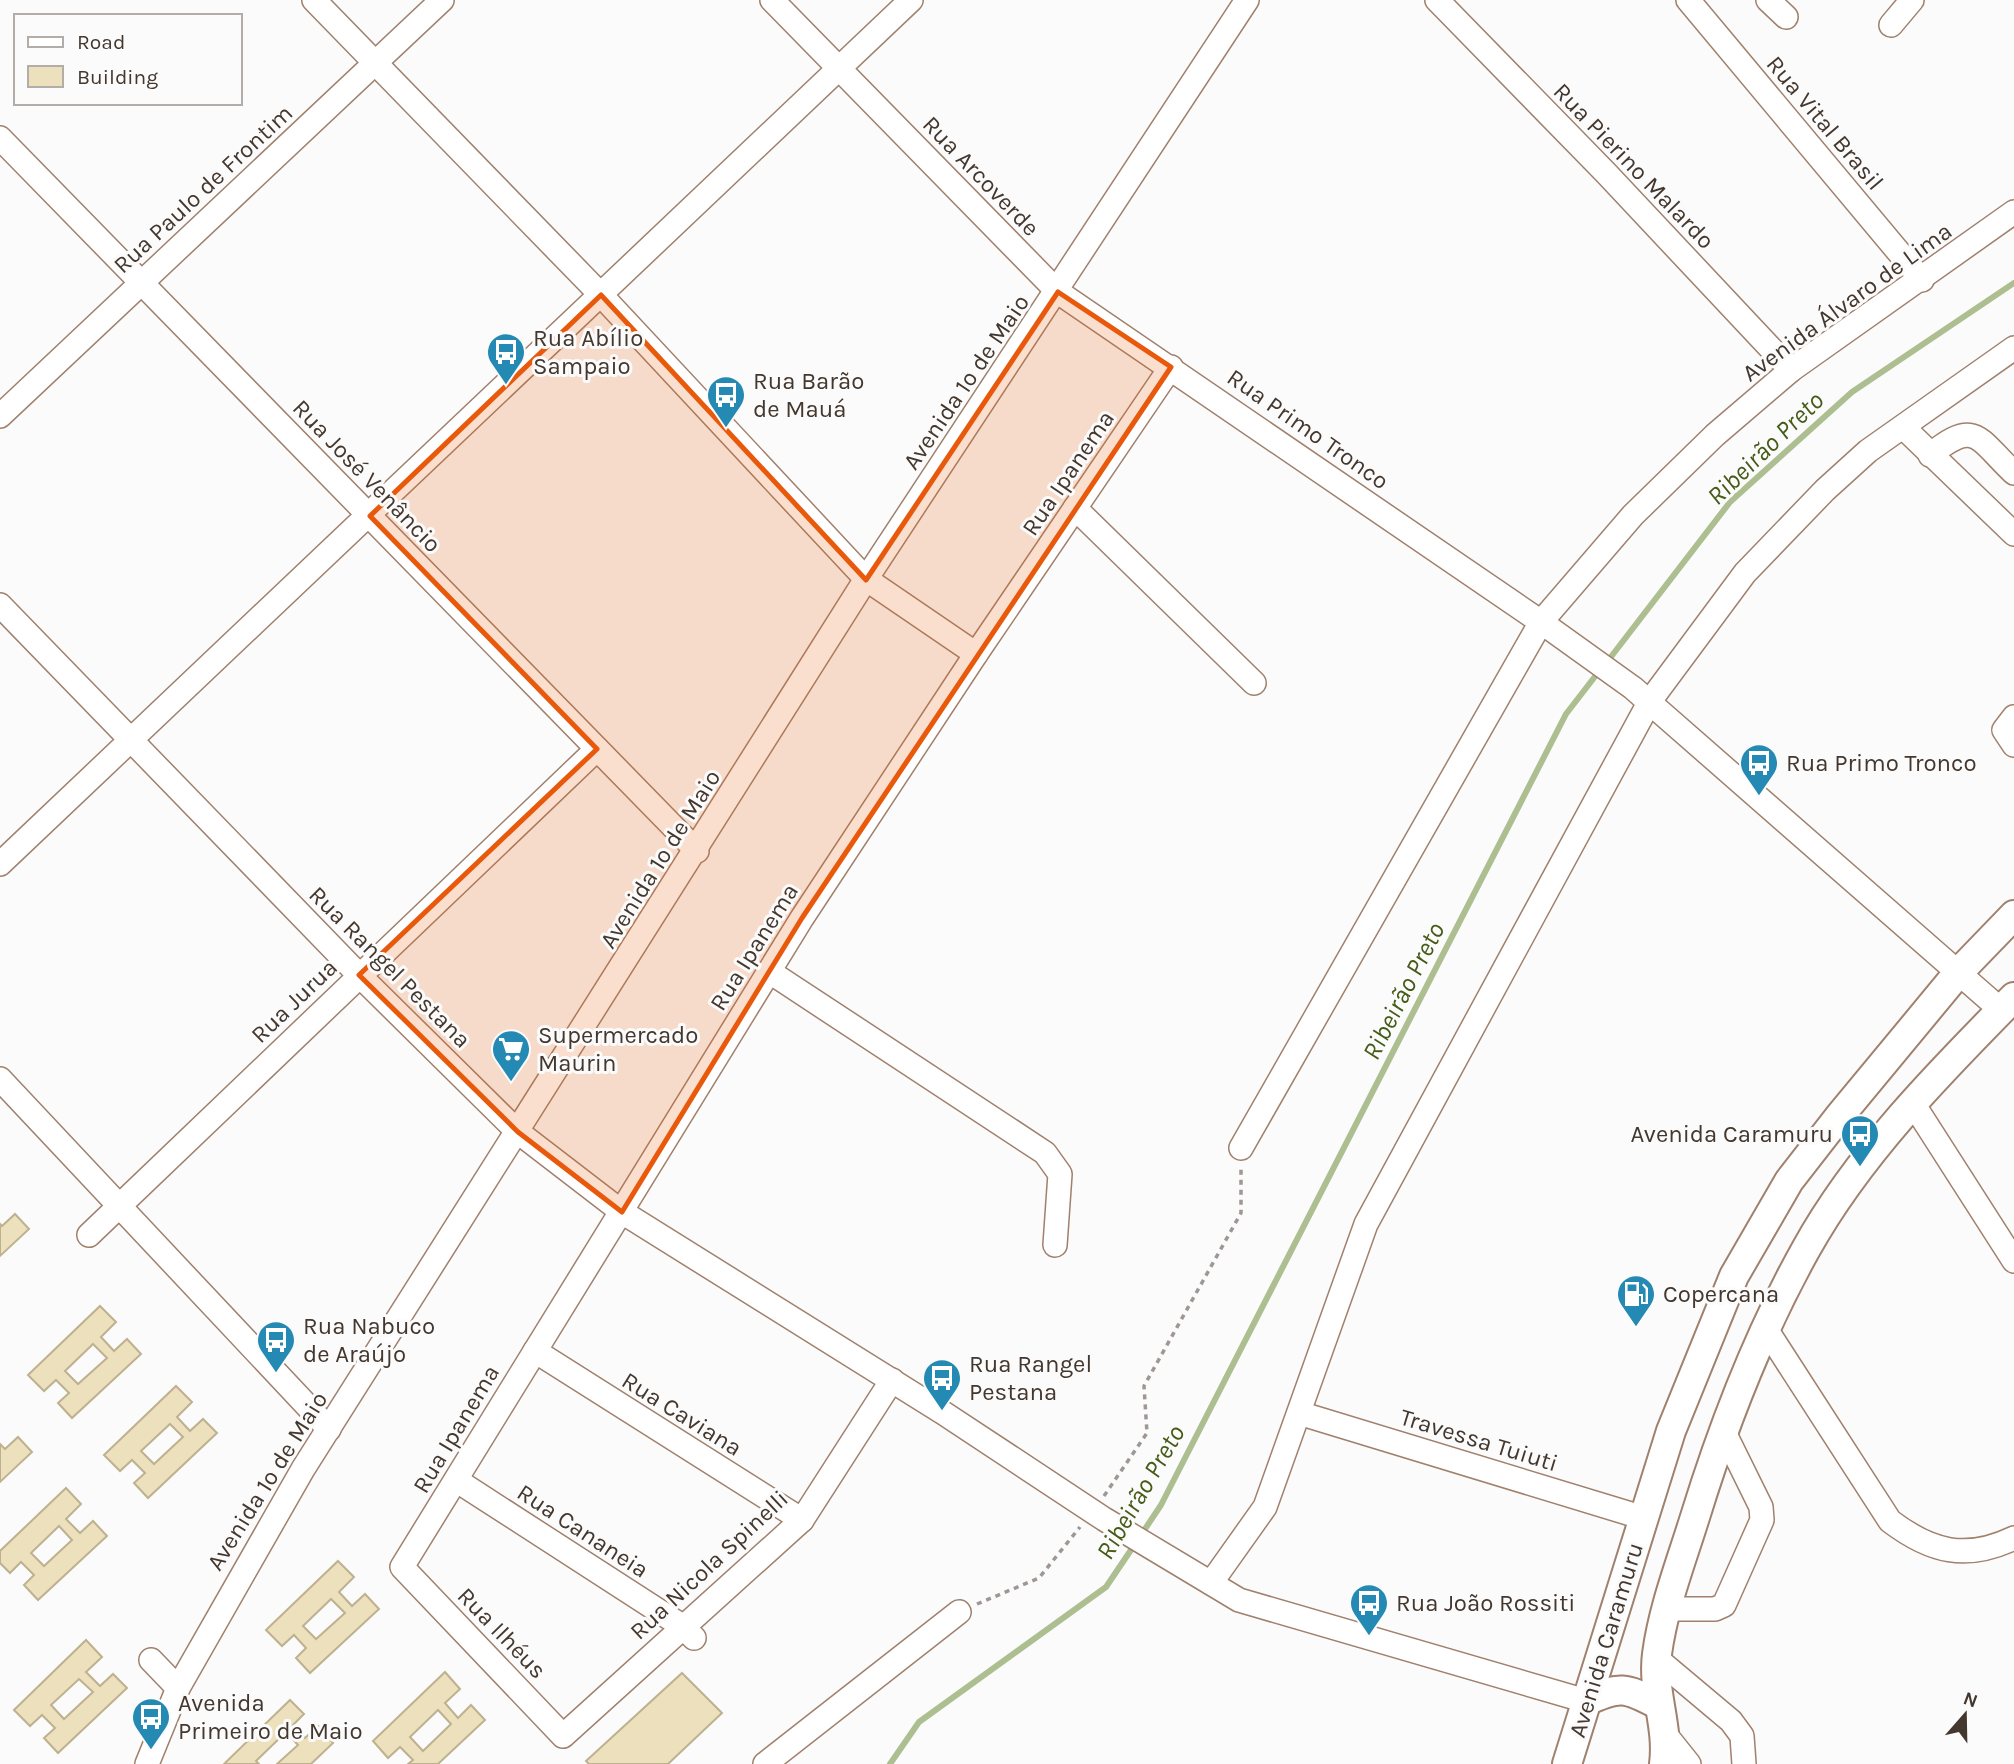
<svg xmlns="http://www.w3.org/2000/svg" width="2014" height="1764" font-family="Karla,sans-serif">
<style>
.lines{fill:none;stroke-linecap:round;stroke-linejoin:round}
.stream{stroke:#adbf91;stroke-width:6}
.building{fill:#ede0bd;stroke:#beb18f;stroke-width:2;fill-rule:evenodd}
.minor-casing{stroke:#a0816d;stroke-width:26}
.major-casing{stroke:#a0816d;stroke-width:32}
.path{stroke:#9e9793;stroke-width:3.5;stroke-dasharray:5 5;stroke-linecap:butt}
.minor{stroke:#fff;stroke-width:23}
.major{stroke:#fff;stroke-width:28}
.marked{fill:#e8590c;fill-opacity:0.2;stroke:#e8590c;stroke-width:5;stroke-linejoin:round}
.labels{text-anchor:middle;stroke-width:6;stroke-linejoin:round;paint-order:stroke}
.street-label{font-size:24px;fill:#44372e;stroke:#fbfbfb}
.poi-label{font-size:24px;fill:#44372e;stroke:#fbfbfb;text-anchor:start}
.water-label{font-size:26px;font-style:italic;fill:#455b17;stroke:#fbfbfb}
</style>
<rect width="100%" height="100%" fill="#fbfbfb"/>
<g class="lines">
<g class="stream">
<path d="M1607,662l123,-160 122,-110 162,-109"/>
<path d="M1141,1535l20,-30 405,-791 34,-44"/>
<path d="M890,1764l29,-42 187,-135 29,-43"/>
</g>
</g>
<g class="building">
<path d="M15,1214l14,15 -29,27v-32l2,2z"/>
<path d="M100,1306l16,16 -15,15 13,14 13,-12 14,15 -69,64 -14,-15 11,-10 -13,-13 -12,11 -16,-16zM93,1344l14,14 -29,26 -13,-13z"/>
<path d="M176,1386l16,16 -15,15 13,14 13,-12 14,14 -69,65 -14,-15 11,-10 -13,-13 -12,11 -16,-16zM170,1424l13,13 -29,27 -13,-13z"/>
<path d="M18,1437l14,15 -32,30v-38l5,5z"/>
<path d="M66,1488l15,16 -15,15 14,14 13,-12 14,15 -69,64 -14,-15 10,-10 -13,-13 -11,11 -10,-10v-12zM59,1526l13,14 -28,26 -13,-13z"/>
<path d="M338,1561l16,16 -15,15 13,14 13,-12 14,15 -69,64 -14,-15 10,-10 -12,-13 -12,11 -16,-16zM331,1599l14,14 -29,26 -13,-13z"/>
<path d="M86,1640l16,17 -16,15 14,14 13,-12 14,14 -69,65 -14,-15 11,-10 -13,-13 -12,11 -16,-16zM79,1679l14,13 -29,27 -13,-14z"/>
<path d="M445,1672l15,17 -15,14 13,15 13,-13 14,15 -47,44h-30l5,-4 -13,-13 -12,11 -15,-17zM438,1710l13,14 -28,27 -13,-14z"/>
<path d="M682,1673l40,40 -54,51h-79l-3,-3z"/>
<path d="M290,1700l14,14 -11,11 12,13 13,-12 15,17 -22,21h-34l21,-19 -12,-13 -30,29 3,3h-35z"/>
</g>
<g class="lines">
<defs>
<g id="minor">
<path d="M314,0l287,295 265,284 110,75"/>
<path d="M772,0l286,292 483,330 92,66 368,322"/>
<path d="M1437,0l169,173 185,197"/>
<path d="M1688,0l234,280"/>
<path d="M1768,0l18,17"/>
<path d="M1891,25l21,-25"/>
<path d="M0,138l697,713"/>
<path d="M0,416l442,-416"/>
<path d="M1903,427l111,107"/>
<path d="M1930,455c46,-37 47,-17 84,18"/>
<path d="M1075,508l179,175"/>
<path d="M0,605l359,370 159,157 104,80 320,200 162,107 135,81 347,101"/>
<path d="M2014,717l-10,13 10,15"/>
<path d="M0,864l911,-864"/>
<path d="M770,972l275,181 15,21 -5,71"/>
<path d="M0,1079l329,350"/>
<path d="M1914,1105l100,156"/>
<path d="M1241,1148l300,-526 92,-107 82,-80 76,-65 223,-158"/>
<path d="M89,1235l508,-486"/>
<path d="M1766,1329l124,192c41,31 76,40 124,17"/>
<path d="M535,1351l267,169"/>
<path d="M892,1380l-90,140 -239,216 -161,-169 400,-649 174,-264 195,-287"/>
<path d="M1299,1413l345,105"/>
<path d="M456,1480l226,146 12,12"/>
<path d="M1211,1583l54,-76 101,-283 284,-523 95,-128 80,-83 43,-39 146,-103"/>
<path d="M1667,1609h48l9,-4 38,-85 -1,-13 -37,-75"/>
<path d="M1656,1658l75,63 11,15 2,28"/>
<path d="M151,1660l27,28"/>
<path d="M1665,1734l24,30"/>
<path d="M147,1764l31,-76 125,-219 563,-890 381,-579"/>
<path d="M765,1764l194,-152"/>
</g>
<g id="major">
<path d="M1586,1701c34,-15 39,-14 71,3"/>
<path d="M1567,1764l104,-333 63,-155 55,-95 49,-63 120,-145 56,-58"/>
<path d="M1664,1764c5,-38 -12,-72 -7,-110 6,-46 24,-92 38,-137 28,-91 64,-184 111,-268 52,-94 133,-176 208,-252"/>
</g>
</defs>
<use href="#minor" class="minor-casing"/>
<use href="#major" class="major-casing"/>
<g class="path">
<path d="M1104,1496l43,-63 -3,-47 97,-173v-45"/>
<path d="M977,1604l62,-26 41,-51"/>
</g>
<use href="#minor" class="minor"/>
<use href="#major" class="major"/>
</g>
<path class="marked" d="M1058,292l113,75 -369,551 -180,294 -104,-80 -159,-157 238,-226 -227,-233 231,-221 265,285z"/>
<defs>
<symbol id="bus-pin" viewBox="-11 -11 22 30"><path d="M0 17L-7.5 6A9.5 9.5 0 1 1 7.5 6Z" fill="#248ab3" stroke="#fbfbfb"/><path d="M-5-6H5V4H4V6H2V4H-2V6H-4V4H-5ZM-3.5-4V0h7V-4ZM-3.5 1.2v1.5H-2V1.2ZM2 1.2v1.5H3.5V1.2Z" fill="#fff"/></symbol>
<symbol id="supermarket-pin" viewBox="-11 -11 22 30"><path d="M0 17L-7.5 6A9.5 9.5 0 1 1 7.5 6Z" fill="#248ab3" stroke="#fbfbfb"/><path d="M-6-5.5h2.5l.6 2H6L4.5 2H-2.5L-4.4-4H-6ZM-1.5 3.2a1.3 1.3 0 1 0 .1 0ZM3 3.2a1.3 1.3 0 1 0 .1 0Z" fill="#fff"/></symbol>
<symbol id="fuel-pin" viewBox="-11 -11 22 30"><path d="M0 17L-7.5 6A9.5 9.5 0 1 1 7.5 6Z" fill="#248ab3" stroke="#fbfbfb"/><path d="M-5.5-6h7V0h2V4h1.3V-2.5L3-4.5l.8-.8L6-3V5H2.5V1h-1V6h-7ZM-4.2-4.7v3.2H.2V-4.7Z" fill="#fff"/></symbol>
</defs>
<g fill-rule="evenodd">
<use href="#bus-pin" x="484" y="330" width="44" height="60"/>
<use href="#bus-pin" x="704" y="373" width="44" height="60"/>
<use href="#bus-pin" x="1737" y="741" width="44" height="60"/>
<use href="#supermarket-pin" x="489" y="1027" width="44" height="60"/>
<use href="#bus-pin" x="1838" y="1112" width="44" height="60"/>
<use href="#fuel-pin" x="1614" y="1272" width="44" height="60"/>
<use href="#bus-pin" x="254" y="1318" width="44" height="60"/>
<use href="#bus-pin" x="920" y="1356" width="44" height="60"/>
<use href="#bus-pin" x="1347" y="1581" width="44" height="60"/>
<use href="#bus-pin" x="129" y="1695" width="44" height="60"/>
</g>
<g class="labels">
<g class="street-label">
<text transform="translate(1825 123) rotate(50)" y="8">Rua Vital Brasil</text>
<text transform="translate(1634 166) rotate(46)" y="8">Rua Pierino Malardo</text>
<text transform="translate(981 176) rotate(46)" y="8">Rua Arcoverde</text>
<text transform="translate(203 189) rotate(-43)" y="8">Rua Paulo de Frontim</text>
<text transform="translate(1847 302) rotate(-36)" y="8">Avenida Álvaro de Lima</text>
<text transform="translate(966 382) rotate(-56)" y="8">Avenida 1º de Maio</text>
<text transform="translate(1308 429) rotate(35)" y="8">Rua Primo Tronco</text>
<text transform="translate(1068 473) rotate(-56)" y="8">Rua Ipanema</text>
<text transform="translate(367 476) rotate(46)" y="8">Rua José Venâncio</text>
<text transform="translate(660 859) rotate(-58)" y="8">Avenida 1º de Maio</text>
<text transform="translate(754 947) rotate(-58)" y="8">Rua Ipanema</text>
<text transform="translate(390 967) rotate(45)" y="8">Rua Rangel Pestana</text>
<text transform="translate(294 1001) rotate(-44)" y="8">Rua Jurua</text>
<text transform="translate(682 1414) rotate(32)" y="8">Rua Caviana</text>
<text transform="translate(456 1429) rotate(-59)" y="8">Rua Ipanema</text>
<text transform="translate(1479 1440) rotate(17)" y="8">Travessa Tuiuti</text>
<text transform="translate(267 1481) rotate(-58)" y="8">Avenida 1º de Maio</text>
<text transform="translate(583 1531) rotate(33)" y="8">Rua Cananeia</text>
<text transform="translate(709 1565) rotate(-43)" y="8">Rua Nicola Spinelli</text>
<text transform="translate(502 1633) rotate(46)" y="8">Rua Ilhéus</text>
<text transform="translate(1606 1640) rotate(-73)" y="8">Avenida Caramuru</text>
</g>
<g class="poi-label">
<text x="533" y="346">Rua Abílio<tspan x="533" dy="28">Sampaio</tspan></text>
<text x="753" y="389">Rua Barão<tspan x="753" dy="28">de Mauá</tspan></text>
<text x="1786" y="771">Rua Primo Tronco</text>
<text x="538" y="1043">Supermercado<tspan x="538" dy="28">Maurin</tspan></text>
<text x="1833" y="1142" text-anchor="end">Avenida Caramuru</text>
<text x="1663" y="1302">Copercana</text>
<text x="303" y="1334">Rua Nabuco<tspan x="303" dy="28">de Araújo</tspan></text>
<text x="969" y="1372">Rua Rangel<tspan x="969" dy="28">Pestana</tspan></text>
<text x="1396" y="1611">Rua João Rossiti</text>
<text x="178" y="1711">Avenida<tspan x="178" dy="28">Primeiro de Maio</tspan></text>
</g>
<g class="water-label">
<text transform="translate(1765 448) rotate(-44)" y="9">Ribeirão Preto</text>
<text transform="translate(1403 991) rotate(-63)" y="9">Ribeirão Preto</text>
<text transform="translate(1140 1492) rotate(-60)" y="9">Ribeirão Preto</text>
</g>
</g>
<rect x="14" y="14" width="228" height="91" fill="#fbfbfb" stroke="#b2ada9" stroke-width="2"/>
<rect x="28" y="37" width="35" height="10" fill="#ffffff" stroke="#b2ada9" stroke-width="2"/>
<text x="77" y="49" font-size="21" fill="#44372e">Road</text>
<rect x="28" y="66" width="35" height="21" fill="#ede0bd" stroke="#b2ada9" stroke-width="2"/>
<text x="77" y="84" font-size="21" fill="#44372e">Building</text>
<g transform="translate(1965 1715) rotate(20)" stroke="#fbfbfb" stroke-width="5" paint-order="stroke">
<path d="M0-5L12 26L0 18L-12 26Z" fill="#44372e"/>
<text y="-10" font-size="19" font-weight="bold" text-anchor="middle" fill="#44372e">N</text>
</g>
</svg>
